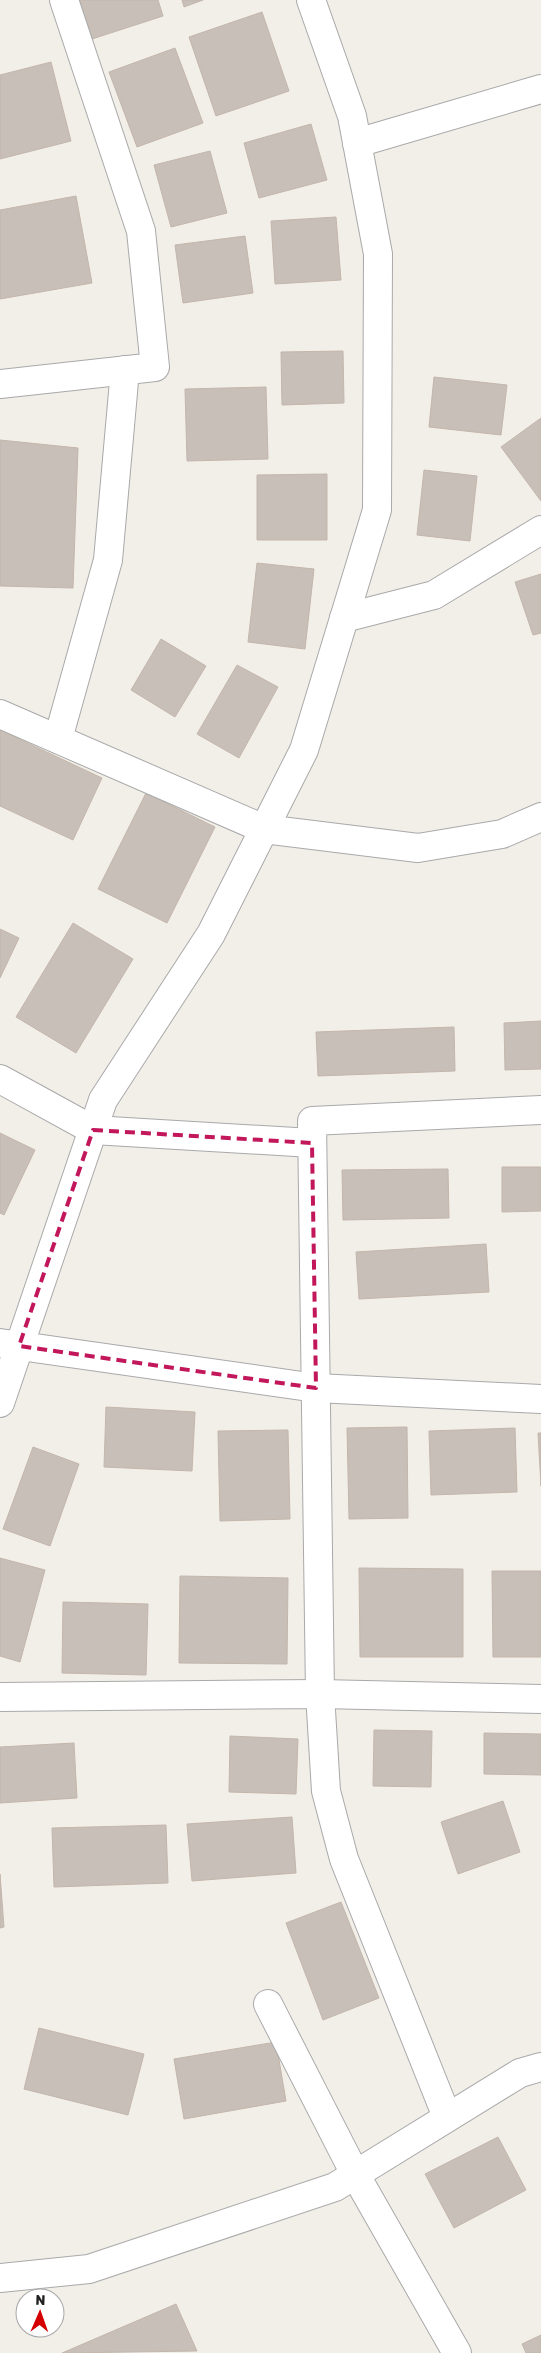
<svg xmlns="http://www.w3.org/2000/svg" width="541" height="2353" font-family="Rubik,sans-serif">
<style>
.building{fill:#c7bfb8;stroke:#c4b6ab}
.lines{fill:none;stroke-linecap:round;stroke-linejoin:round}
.minor-casing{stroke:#a9a9a9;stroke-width:30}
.tertiary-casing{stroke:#a9a9a9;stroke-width:30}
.minor{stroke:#fff;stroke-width:28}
.tertiary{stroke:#fff;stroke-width:28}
.marked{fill:none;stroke:#c2185b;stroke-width:4;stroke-dasharray:10 6;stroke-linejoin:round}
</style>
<rect width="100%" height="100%" fill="#f2efe9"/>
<g class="building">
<path d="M76,0h82l5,16 -74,24z"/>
<path d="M182,0h21l-19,7z"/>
<path d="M262,12l27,79 -73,25 -27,-79z"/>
<path d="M175,48l28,75 -66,24 -28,-75z"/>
<path d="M51,62l20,79 -71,18v-84z"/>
<path d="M311,124l16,56 -68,18 -15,-55z"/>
<path d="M210,151l17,62 -56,14 -17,-62z"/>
<path d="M76,196l16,87 -92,16v-89z"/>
<path d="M336,217l5,63 -66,4 -4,-63z"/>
<path d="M245,236l8,57 -70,10 -8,-58z"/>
<path d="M343,351l1,52 -62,2 -1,-53z"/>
<path d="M434,377l73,8 -6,50 -72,-8z"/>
<path d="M266,387l2,72 -81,2 -2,-72z"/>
<path d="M541,418v83l-40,-54z"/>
<path d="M0,440l78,8 -5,140 -73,-2z"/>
<path d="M424,470l53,6 -7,65 -53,-6z"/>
<path d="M327,474v66h-70v-65z"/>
<path d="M257,563l57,6 -9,80 -57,-7z"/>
<path d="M541,574v59l-8,2 -18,-53z"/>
<path d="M161,639l45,27 -31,51 -44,-27z"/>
<path d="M237,665l41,22 -39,71 -42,-24z"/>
<path d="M0,730l102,48 -29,62 -73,-34z"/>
<path d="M146,793l69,34 -48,96 -69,-34z"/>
<path d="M73,923l60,36 -57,94 -60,-36z"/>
<path d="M0,929l19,9 -19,40z"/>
<path d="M541,1021v48l-36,1 -1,-47z"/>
<path d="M454,1027l1,44 -137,5 -2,-44z"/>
<path d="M0,1133l35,17 -31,65 -4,-2z"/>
<path d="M502,1167h39v44l-39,1z"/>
<path d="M448,1169l1,49 -106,2 -1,-50z"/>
<path d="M486,1244l3,48 -130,7 -3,-47z"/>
<path d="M106,1407l89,5 -3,59 -88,-4z"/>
<path d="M407,1427l1,91 -59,1 -2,-91z"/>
<path d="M515,1428l2,64 -86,3 -2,-64z"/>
<path d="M288,1430l2,89 -70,2 -2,-90z"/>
<path d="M538,1433h3v53z"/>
<path d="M33,1447l46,17 -29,82 -47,-17z"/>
<path d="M0,1558l45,12 -25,92 -20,-6z"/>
<path d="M359,1568l104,1v88h-103z"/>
<path d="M492,1571h49v86h-48z"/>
<path d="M180,1576l108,2 -1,86 -108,-1z"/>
<path d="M63,1602l85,2 -2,71 -84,-2z"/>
<path d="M374,1730l58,1 -1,56 -58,-1z"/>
<path d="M484,1733l57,1v41l-57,-1z"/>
<path d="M230,1736l68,3 -2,55 -67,-2z"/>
<path d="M74,1743l3,55 -77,5v-56z"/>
<path d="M503,1801l17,51 -62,22 -17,-52z"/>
<path d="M292,1817l4,56 -104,8 -5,-57z"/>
<path d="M166,1825l2,58 -114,4 -2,-59z"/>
<path d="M0,1874l4,53 -4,1z"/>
<path d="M341,1902l38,96 -56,22 -37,-97z"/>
<path d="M39,2028l105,26 -16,61 -104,-26z"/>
<path d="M276,2042l10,59 -102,18 -10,-60z"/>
<path d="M498,2137l28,53 -72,38 -29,-54z"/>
<path d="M176,2304l21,47 -135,2z"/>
<path d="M541,2335v18h-15l-4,-9z"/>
</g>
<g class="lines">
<defs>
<g id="minor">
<path d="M357,143l184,-54"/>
<path d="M0,384l155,-17 -14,-136 -77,-231"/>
<path d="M344,618l90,-23 107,-65"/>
<path d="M0,714l264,115 154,19 84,-14 39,-17"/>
<path d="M58,739l50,-179 17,-190"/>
<path d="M0,1079l93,51 219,13"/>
<path d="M0,1343l316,45 225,11"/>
<path d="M0,1403l103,-303 108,-166 93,-184 73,-240 1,-256 -26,-138 -41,-116"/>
<path d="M0,1697l320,-3 221,5"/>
<path d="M268,2004l87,170 102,179"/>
<path d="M447,2117l-103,-258 -18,-68 -6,-97 -8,-573 229,-11"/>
</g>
<path id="tertiary" d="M0,2278l89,-9 246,-82 185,-114 21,-6"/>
</defs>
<use href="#minor" class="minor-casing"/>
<use href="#tertiary" class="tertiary-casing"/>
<use href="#minor" class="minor"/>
<use href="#tertiary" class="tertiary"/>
</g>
<path class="marked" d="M93,1130l219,13 4,245 -297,-42z"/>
<g transform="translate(40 2313) rotate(2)"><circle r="24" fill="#ffffff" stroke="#a7a7a7"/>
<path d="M0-4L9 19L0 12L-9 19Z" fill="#d40000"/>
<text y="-8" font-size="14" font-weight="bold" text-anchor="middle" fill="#222222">N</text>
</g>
</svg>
